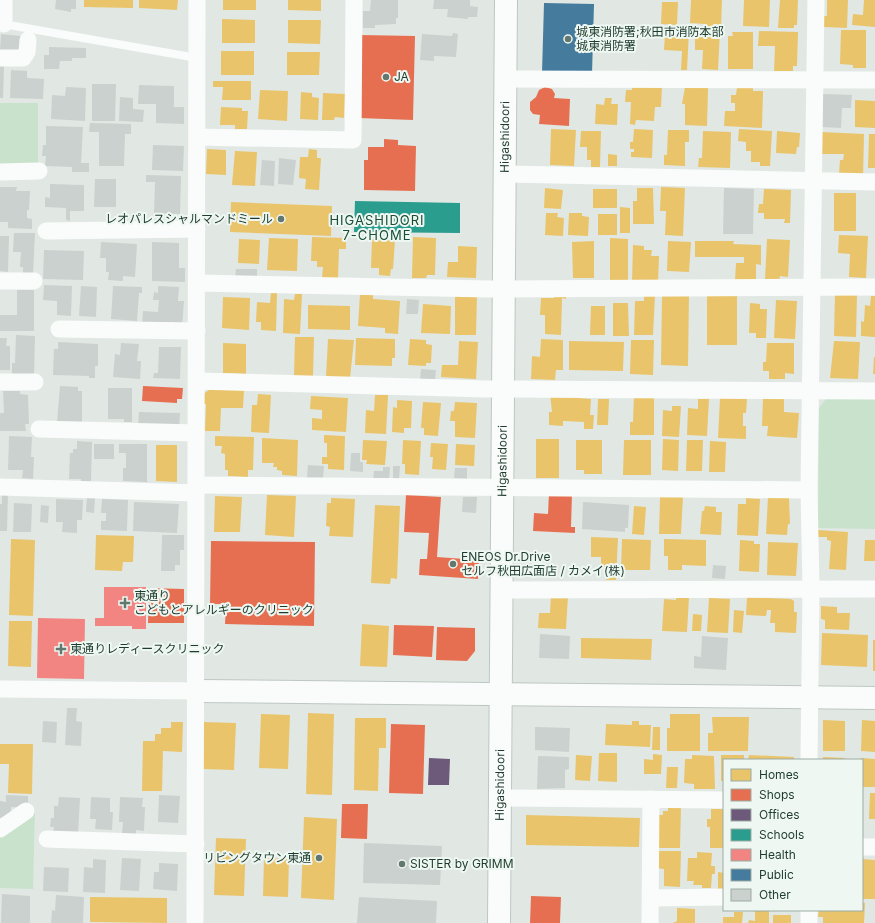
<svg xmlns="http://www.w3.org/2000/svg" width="875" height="923" font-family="Inter,'Noto Sans JP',sans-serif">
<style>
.green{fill:#c9e2cc}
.homes{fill:#e9c46a}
.shops{fill:#e76f51}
.offices{fill:#6d597a}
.schools{fill:#2a9d8f}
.health{fill:#f28482}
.public{fill:#457b9d}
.building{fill:#cbd1ce}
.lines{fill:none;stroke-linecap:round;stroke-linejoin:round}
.secondary-casing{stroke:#bdc7c2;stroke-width:24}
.lane{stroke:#fafcfb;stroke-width:8}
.street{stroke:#fafcfb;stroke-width:17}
.secondary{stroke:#fafcfb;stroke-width:22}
.poi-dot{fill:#62786e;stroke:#eef7f1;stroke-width:1.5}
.labels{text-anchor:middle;stroke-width:4;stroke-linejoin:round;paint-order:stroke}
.poi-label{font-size:12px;fill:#1e3b2e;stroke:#eef7f1;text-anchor:start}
.street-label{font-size:12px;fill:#1e3b2e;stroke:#eef7f1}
.neighbourhood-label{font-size:13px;letter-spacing:1px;fill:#194e38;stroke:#eef7f1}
</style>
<rect width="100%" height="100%" fill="#e1e8e4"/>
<g class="green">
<path d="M0,103h38v64l-38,-1z"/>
<path d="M826,399h49v130l-57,-1 1,-120z"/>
<path d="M35,809l-2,80 -33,-1v-56z"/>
</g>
<g class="homes">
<path d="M84,0h49v8l-49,-1z"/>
<path d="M139,0h39l-1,10 -38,-2z"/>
<rect x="223" y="0" width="33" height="10"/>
<path d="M288,0h33v11l-33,-1z"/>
<path d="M691,0h31l-1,28 -16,-1v-3l-15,-1z"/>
<path d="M744,0h26l-1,27 -26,-1z"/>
<path d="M780,0h18l-1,25h-3v3h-16z"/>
<path d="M827,0h21l-1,28 -23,-1v-11h3z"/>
<path d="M864,0h11v27l-23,-2 1,-11 10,1z"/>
<path d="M662,2h16l-1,23 -16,-1z"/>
<path d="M222,19l33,1v23h-33z"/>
<path d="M288,20h33l-1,24 -32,-1z"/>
<path d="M677,30l12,1 -2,39h-6l1,-19 -18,-1 1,-16 12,1z"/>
<path d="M695,30l25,1 -2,39 -16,-1 1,-19h-8z"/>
<path d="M841,30h25v38h-13v-3l-13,-1z"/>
<path d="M759,31l39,1 -1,34h-4v5h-19l1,-25h-17z"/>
<path d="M732,32h21v37h-25v-33h5z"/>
<rect x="221" y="51" width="33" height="24"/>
<path d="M287,52h33l-1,23h-32z"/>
<path d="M213,81h38v19h-29l1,-13h-10z"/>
<path d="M632,85l30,1 -1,21h-6l-1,14 -18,-1 -1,5 -5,-1 1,-22h-6l1,-12h6z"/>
<path d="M685,87l23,1 -1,38 -22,-1v-21h-3z"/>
<path d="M737,87h16v4h10l-1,37 -38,-2 1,-15h10v-8h-4v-8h5z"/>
<path d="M260,90l28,1 -1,30 -29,-2z"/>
<path d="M301,92l11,1v4l7,1 -1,22 -18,-1z"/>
<path d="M323,93l22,1 -1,24 -9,-1 -1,3h-12z"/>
<path d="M605,98h7l-1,6h7l-1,21 -22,-1 1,-20 8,1z"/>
<path d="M855,100l20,1v27l-20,-1z"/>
<path d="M221,107l21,1v3h6l-1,18h-12v-4h-15z"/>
<path d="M551,129l25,1 -2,36 -24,-1z"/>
<path d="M634,129l19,1 -1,28 -21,-1v-5h3v-3h-4v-7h3z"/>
<path d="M739,129l33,2 -2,35h-10v-4h-9v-11h-5v-9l-8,-1z"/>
<path d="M668,130h21v12h-4v24l-21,-1v-10h3z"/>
<path d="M581,131h20l-1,36h-9v-7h-4v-13h-7z"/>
<path d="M703,131l28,1 -1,36 -32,-1 1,-9h3z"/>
<path d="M777,131l23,2 -1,14h-2l-1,7 -20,-1z"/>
<path d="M821,132l43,2 -1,45 -24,-5 1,-14h3l1,-6h-23z"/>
<path d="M869,134h6v34h-7z"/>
<path d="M207,149l19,1v25l-20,-1z"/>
<path d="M309,149l8,1v8h4l-2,32 -14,-1 1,-10 -7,-1 1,-21h8z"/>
<path d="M235,151l22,1 -2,34 -23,-1z"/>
<path d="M608,154l9,1v11h-9z"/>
<path d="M661,187l24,1 -2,48 -18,-1 1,-24h-6z"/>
<path d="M545,188l18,2 -2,19 -17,-1z"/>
<path d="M637,188h16l1,36h-21v-23h4z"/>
<rect x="593" y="189" width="24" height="19"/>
<path d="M764,189l27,1 -1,33h-6l1,-4h-21v-6h-6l1,-9h4z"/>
<rect x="834" y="193" width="22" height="38"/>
<path d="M231,202l101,4 -1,30 -101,-4z"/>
<path d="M620,207l10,1v25h-10z"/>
<path d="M546,213h12l-1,4 7,1 -1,18 -18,-1z"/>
<path d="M569,213h13v3l7,1 -1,19 -20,-1z"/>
<rect x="598" y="214" width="19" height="21"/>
<path d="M839,235l29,1 -2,42 -17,-1 1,-23 -12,-1z"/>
<path d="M312,237l34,1v11h-7l-1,29h-16l1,-11h-6v-6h-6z"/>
<path d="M413,237l23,1 -1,37h-8l-1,3h-14z"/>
<path d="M269,238l29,1 -1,32 -30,-1z"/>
<path d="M610,238l18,1v41h-18z"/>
<path d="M239,239l21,1 -1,24 -21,-1z"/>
<path d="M372,239l23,1 -2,29h-2l-1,7 -11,-1v-7h-8z"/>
<path d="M767,239l23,1 -2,37 -8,-1 -1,5 -14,-1z"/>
<path d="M594,241v37h-21l-1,-36z"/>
<path d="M668,241l23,1 -2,30 -22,-1z"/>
<path d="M695,241h39l-1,3 28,1v20l-5,-1v18l-21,-1 1,-18h8v-6h-49z"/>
<path d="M633,245l11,1v4h8l-1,6h8l-1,27 -26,-1z"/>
<path d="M458,246l19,1 -1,31 -29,-1 1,-15h10z"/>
<path d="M271,292l6,1 -1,38 -15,-1v-8h-5l1,-20 13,1z"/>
<path d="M455,293l22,1 -1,41h-21z"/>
<path d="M554,293h12v6l-4,-1 -1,37 -16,-1v-19h-5l1,-17h13z"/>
<path d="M295,294h7l-2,40 -17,-1 1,-34 10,1z"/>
<path d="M360,294l13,1v4l27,2 -2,33 -13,-1v-5l-27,-2z"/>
<path d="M835,294l22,1 -1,42 -22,-1z"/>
<path d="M644,295h11l-2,40h-19l1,-34h9z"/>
<path d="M662,295h27l-1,71 -27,-1z"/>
<rect x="707" y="296" width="30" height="49"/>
<path d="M871,296h4v41l-14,-1v-15l3,1 1,-17 5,1z"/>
<path d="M223,297l27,1 -1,32 -27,-2z"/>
<path d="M776,300l21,1 -2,38 -21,-1z"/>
<path d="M613,303h15l1,33h-16z"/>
<path d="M750,303l10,1v5h7l-1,29h-10v-5h-7z"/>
<path d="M423,304l28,2 -1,28 -29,-1z"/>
<path d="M308,305l42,1v24l-42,-1z"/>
<path d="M591,306h14v29h-15z"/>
<path d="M295,337h19l-1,39h-19z"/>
<path d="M356,338l39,1v19h-3v8l-37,-1z"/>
<path d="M328,339l26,1 -4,38 -24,-1z"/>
<path d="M410,339l16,1v4l6,1 -1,18h-5v3l-18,-1z"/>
<path d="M541,339l22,1v30h-7l-1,10 -24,-1 1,-23 8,1z"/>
<path d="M631,340h23l-1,35 -23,-1z"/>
<path d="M459,341l19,1 -2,37 -35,-2 1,-12h16z"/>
<path d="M569,341l55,1 -1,29 -54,-1z"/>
<path d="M834,341l26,1 -2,37 -28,-1z"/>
<path d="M223,343l23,1v30l-23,-1z"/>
<path d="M767,343h27v31l-9,-1v6h-16v-8h-6v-9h3z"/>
<path d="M874,357h1v17h-2z"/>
<path d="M209,390h35l-1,18h-22l-1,23h-15l1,-27h-3v-10z"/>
<path d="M258,394l13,1 -2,38 -18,-1 1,-27h5z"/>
<path d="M550,394l28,1v3l13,1 -1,16h4l-1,14h-9v-7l-21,-1v5l-14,-1v-13h3z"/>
<path d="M375,395h13l-2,39 -21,-1 1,-23 8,1z"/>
<path d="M634,395h20v40h-24v-13h3z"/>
<path d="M311,396l37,2 -2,34 -34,-2v-12l10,1v-9l-12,-1z"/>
<path d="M720,398l27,1 -1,14h-3v13h3v13l-28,-1z"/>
<path d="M763,398l21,1v13l15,1 -2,25 -30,-2 1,-10h-6z"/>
<path d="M598,399h11l-1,26h-11z"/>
<path d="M698,399h11l-2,37 -20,-1 1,-27 10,1z"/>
<path d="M397,400l15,1 -1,27h-7v5l-12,-1 1,-25 4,1z"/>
<path d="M423,402l18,1 -3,33 -14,-1v-7h-3z"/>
<path d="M455,402l22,1 -2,35 -20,-1v-16h-5l1,-10h3z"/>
<path d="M672,406h9l-2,31 -17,-1 1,-26 9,1z"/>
<path d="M324,435l21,1 -1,34 -16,-1v-5h-6v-7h5v-14h-3z"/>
<path d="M215,436l39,1 -1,33h-5v7l-20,-1v-6h-3v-16l-4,-1 1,-7h-7z"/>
<path d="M262,438l36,2 -1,36 -15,-1v-4l-5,-1v-3h-4l1,-4h-12z"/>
<rect x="536" y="439" width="23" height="39"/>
<path d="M663,439l16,1 -1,31 -16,-1z"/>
<path d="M363,440l24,1 -2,24 -19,-1 1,-4h-5z"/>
<path d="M403,440l18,1 -2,34 -14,-1v-10h-3z"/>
<path d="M576,440h26v34h-18v-4h-8z"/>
<path d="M624,440h27v35h-28z"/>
<path d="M687,440h16l-1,31h-16z"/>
<path d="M710,441l16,1 -1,30h-16z"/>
<path d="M431,443l17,1 -2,26 -14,-1 1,-12h-3z"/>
<path d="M456,444l19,1 -1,21 -19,-1z"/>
<path d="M156,445h21v37l-21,-1z"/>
<path d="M267,495l29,1 -2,41 -29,-2z"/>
<path d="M215,496l27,1 -2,35h-26z"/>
<path d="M660,496h23l-2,38h-22z"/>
<path d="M768,497l21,1 1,26h-2l-1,11 -21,-1z"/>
<path d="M331,498l24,1 -2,38 -24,-1 1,-9 -4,-1 1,-23h4z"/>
<path d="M746,498l14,1 -2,37 -21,-1 1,-31h8z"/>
<path d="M375,505l25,1 -3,73 -6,-1 -1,6 -19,-1z"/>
<path d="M634,506l12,1 -2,28 -12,-1z"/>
<path d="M705,506l11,1v5h6l-1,23 -21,-1 2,-23h2z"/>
<path d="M817,530l31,2 -2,38 -17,-1 2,-28 -4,-1v-3h-10z"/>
<path d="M96,535l38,1 -1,26h-10l-1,9 -27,-1z"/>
<path d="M591,537l27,1 -2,42h-10v-12h-5v-11h-10z"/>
<path d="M11,539l24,1 -2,76 -24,-1z"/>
<path d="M622,539l29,1 -1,30h-29z"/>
<path d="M664,539l42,1v26l-24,-1v5h-14v-14h-4z"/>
<path d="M740,540l14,1v3h6l-1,28 -20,-1z"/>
<path d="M865,540h10v21h-11z"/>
<path d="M768,542l30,1 -2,33 -29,-1z"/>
<path d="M551,595l17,1 -2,33 -28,-1 1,-15h11z"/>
<path d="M676,597h13l-2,35 -25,-1 2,-32 12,1z"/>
<path d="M747,597l44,2 3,2v11h3l-1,21 -21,-1v-9h-5l1,-13h-4l-1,6 -20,-1z"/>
<path d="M709,598l21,1 -2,34 -21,-1z"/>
<path d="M821,606l16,1v6h13l-1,17 -24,-1v-9l-4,-1z"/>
<path d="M734,610l10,1 -2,22 -9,-1z"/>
<path d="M693,614l9,1 -1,16h-9z"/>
<path d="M9,621h23l-1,46 -23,-1z"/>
<path d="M362,624l27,2 -2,41 -27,-1z"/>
<path d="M822,633l46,2 -1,32 -46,-2z"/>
<path d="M581,638l71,1 -1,21 -70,-2z"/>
<rect x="873" y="640" width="2" height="31"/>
<path d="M308,713l26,1 -2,81 -26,-1z"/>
<path d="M261,714l29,1 -2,54 -29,-1z"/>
<path d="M670,714h30v37h-33v-23h3z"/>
<path d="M712,717h37l-1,34h-40v-18h5z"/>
<path d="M355,718h31v30h-7l-1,43 -24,-1z"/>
<path d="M823,720l22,1v30h-22z"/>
<path d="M862,720l13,1v31l-14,-1z"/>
<path d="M632,721h7v4h12l-1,22 -45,-2 1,-21 26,1z"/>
<path d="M171,722h12l-1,30 -19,-1 -1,40h-20l1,-50h12v-7h6v-6h10z"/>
<path d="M204,722l32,1 -2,47 -31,-1z"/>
<path d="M653,727h7v23h-8z"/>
<path d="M0,744h33l-1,50 -24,-1 1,-29h-9z"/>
<path d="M599,753h18v29l-19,-1z"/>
<path d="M653,754l9,1 -1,19h-17v-15l9,1z"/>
<path d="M576,755l16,1 -2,25 -15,-1z"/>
<path d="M692,755l22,1 1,33h-21v-5l-10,-1 1,-24h7z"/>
<path d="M721,755h23v5h-20v21h-3z"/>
<path d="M749,755l45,2v3h-46z"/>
<path d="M823,757l22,1 -1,2h-21z"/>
<path d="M861,758l14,1v28h-13z"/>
<path d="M667,767h11l-1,21h-11z"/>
<path d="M870,793h5v26h-6z"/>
<path d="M668,807h13l-1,41h-22l1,-33h4v-4h5z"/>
<path d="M711,809h13v39h-14v-21h-3v-8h4z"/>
<path d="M526,815l114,3 -1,29 -113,-2z"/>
<path d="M304,817l33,2 -3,81 -33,-2z"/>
<path d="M216,838l30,1 -2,57 -30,-1z"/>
<path d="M657,851h24l-1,36 -16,-1v-17l-8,-1z"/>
<path d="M697,852l15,1 -1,13h4v8h-3l-1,14h-9v-3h-9l1,-4h-7l1,-23h9z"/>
<path d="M264,858l25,1 -1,38 -25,-1z"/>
<path d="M862,859l13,1v39h-13z"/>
<path d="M718,872l6,1v17h-6z"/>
<path d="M90,897l77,1v25l-77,-1z"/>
<path d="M862,903h3l-1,20h-41v-6h-5l1,-7h43z"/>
<path d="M677,908l18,1v14h-22l4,-2z"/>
<path d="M755,910h14v13h-21l1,-3 6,1z"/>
<path d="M734,912h9l-1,11h-19v-6h11z"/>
<rect x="773" y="915" width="18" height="8"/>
</g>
<g class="shops">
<path d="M360,35l55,1 -2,84 -55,-2z"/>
<path d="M545,87l7,2 3,5 -1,4 16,1 -1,27 -30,-2 1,-9 -7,-1 -3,-4v-8l6,-5 3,-7z"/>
<path d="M384,139l14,1v5l18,1 -1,45 -51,-1v-30h4v-13h16z"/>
<path d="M143,386l40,2 -1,11h-5v4l-35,-2z"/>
<path d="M549,493l23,1 -1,33h4v6l-42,-2 1,-18 14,1z"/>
<path d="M406,495l35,2 -4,60 42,3 -1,19 -59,-4 1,-16h7l2,-26 -25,-1z"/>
<path d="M211,541l104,1 -1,84 -89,-2 1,-20h-16z"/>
<path d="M149,588l35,1v34h-36z"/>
<path d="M394,625l40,1 -2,31 -39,-2z"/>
<path d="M437,627l38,1v23l-8,10 -31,-1z"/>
<path d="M391,724l34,1 -2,69 -34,-1z"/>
<path d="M342,804h26l-1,35 -26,-1z"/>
<path d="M531,896l30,1 -1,26h-30z"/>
</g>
<path class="offices" d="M429,758l21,1 -1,26h-21z"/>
<path class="schools" d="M355,201l105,2v30l-106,-1z"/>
<g class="health">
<path d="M104,587h42v42h-14v-3h-37v-8h9z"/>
<path d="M38,618l47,1 -1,60 -47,-1z"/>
</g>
<path class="public" d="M544,3l50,1 -2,70 -50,-1z"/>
<g class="building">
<path d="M56,0h20v9h-5v3l-16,-3z"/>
<path d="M371,0h27v18h-2v6l-21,1v3h-12v-17h7z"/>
<path d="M434,0h36v6l8,1 -1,10h-9v2l-21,-2 1,-8h-15z"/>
<path d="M453,33l5,1 -2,23 -22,-1v5l-14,-1 2,-26 30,2z"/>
<path d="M1,34l20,2 -2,16 -19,-2z"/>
<path d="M49,47l37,1v10h-14v3h-12l-1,8h-15v-14h5z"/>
<path d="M0,66h4l-1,32h-3z"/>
<path d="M11,70l16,1v7l17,1 -1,20 -33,-1z"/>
<path d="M92,84h24l-1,37h-23z"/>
<path d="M139,85l35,1v21h10v17l-28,-1v-19h-18z"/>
<path d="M66,87l20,1 -1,33 -34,-2 1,-24 13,1z"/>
<path d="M823,94l29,1 -1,13h-9l-1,20 -20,-1z"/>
<path d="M120,97l13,1v11l11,1 -1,12 -24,-1z"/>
<path d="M90,123l41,1v10h-6l-1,32h-25v-34h-10z"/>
<path d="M46,126l37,1 -2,36h8v9h-17v-5l-27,-1 1,-10h-4l1,-11h3z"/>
<path d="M153,145l31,1 -1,25 -31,-1z"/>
<path d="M279,158l17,2 -3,25 -15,-1z"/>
<path d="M262,160l13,1 -1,25 -14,-1z"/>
<path d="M146,175l35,1 -1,38 -26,-1 1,-31h-9z"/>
<path d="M95,179h21v28h-22z"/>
<path d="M50,184l34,1v26h-14v10l-4,-1v-12l-21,-1v-10l5,1z"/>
<path d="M0,187h17l-1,4h14l-1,19h-2v8l5,1v10l-24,-1v-6h-8z"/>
<path d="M724,188l30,1 -1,45h-30z"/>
<path d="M14,233h21l-2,42h-10v-8h-3l1,-15h-8z"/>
<path d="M0,236h9l-1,36 -8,-1z"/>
<path d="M101,242l36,2 -2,33 -12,-1v5l-15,-1 1,-8h-3v-14h-6z"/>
<path d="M152,242l27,1v25h6v14l-33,-1z"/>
<path d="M44,250l40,1 -1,29 -40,-1z"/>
<path d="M236,269h21v10h-22z"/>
<path d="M44,285l28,1 -1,30 -14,-1v-14l-14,-1z"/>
<path d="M81,286l16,1 -1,30 -17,-1z"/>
<path d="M113,286l29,1v6h-3l-2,28 -26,-2z"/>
<path d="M158,286l21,1 -1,14h6l-2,26h-8v-5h-4v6l-28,-2 1,-15 15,1 1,-12h-6l1,-8 4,1z"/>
<path d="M17,290h17v41h-34v-16h17z"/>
<path d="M407,299l12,1 -1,14h-12z"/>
<path d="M16,335l19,1 -1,40h-22v-13h3z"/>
<path d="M0,338h7l-1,8h4v24h-10z"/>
<path d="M58,342l40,2v22h-3v12h-6v-2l-36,-1 1,-26h4z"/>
<path d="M121,343l18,1 -2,17h4l-1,18 -27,-2 2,-23 5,1z"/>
<path d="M159,347h22l-1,32 -27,-1 1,-5h4z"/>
<path d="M421,369l15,1 -1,11 -15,-1z"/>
<path d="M60,386l18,1v4h4v31h-25z"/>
<path d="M108,388h24v34h-8v-3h-16z"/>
<path d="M3,391h17v3l8,1 1,29h-4l1,7h-26v-18h4z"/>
<path d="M139,412l41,1 -1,15 -41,-1z"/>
<path d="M9,436l23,1 -1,20h3l-1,22 -11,-1 1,-8h-15z"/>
<path d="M77,441l15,1 -1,40h-10v-3h-12l1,-26h3v-4h4z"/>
<rect x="94" y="444" width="20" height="15"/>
<path d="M119,444h28v38l-24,-1v-13h3v-15h-7z"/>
<path d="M351,453h9v9h3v10l-13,-1z"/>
<path d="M308,465l16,1 -1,12h-16z"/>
<path d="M393,466h7l-1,14h-6z"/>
<path d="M383,467h7l-1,14 -16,-1 1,-9h9z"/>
<path d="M455,468h12v11l-13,-1z"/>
<path d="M2,493h6l-1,38h-7v-27h2z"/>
<path d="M87,497l8,1 -1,15 -8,-1z"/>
<path d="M463,497h14l-1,16 -14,-1z"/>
<path d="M56,499l27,1 -1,20h-5v13l-15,-1 1,-10h-7z"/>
<path d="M102,499l26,1 -1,31 -26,-1v-9h5v-8h-5z"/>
<path d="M134,502l45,2 -2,29 -44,-2z"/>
<path d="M583,502l46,3 -1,23h-3v4l-43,-3z"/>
<path d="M14,503l18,1 -1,28h-18z"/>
<path d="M41,505l8,1 -1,17 -8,-1z"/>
<path d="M162,535h22v15h-4v15h-5v6h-14z"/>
<path d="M713,565l13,1 -1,13 -13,-1z"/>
<path d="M540,634l30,2 -1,23 -30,-1z"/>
<path d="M702,636l26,2 -2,32 -32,-2v-12l7,1z"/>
<path d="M67,708h10l-1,13 6,1 -1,24 -16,-1z"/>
<path d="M43,721l14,1 -1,21 -14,-1z"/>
<path d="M535,727l35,1 -1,24 -34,-2z"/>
<path d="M538,756l31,1v12l-4,1v18l-28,1z"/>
<path d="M6,795l22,1v12l-17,-1v11h-11v-17l6,1z"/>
<path d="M159,795l21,1 -2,27 -20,-1z"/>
<path d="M59,797l21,1 -2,37 -25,-2 1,-6h-4l1,-9h3v-12h4z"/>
<path d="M91,797l19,1v14h3l-1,18 -17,-1 1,-10h-6z"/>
<path d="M120,797l23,1 -1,9h3l-1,24 -8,-1v5l-14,-1 1,-12h-4z"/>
<path d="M364,843l78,3 -2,39 -77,-2z"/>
<path d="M122,858l19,1 -2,32 -19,-1z"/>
<path d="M93,859l13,1 -1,33 -22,-1 1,-25 9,1z"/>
<path d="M159,863l19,1 -1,27 -24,-2 1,-17h5z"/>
<path d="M44,867l25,1 -1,24 -25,-1z"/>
<path d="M2,894l28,2v27h-29z"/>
<path d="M56,895l28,2 -1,26h-32l1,-13 3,1z"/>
<path d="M359,897l78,4 -1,22h-79z"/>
</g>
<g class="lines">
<defs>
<g id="secondary">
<path d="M196,691l679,7"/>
<path id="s1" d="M499,923l7,-923"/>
</g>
</defs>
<use href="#secondary" class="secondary-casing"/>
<path class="lane" d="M3,24l194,34"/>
<g class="street">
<path d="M4,24v-24"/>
<path d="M0,58h23l4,-6 1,-12"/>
<path d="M506,79l369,1"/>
<path d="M197,137l156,3 1,-140"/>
<path d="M0,172l39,-1"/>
<path d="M504,174l371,8"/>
<path d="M46,231l151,-2"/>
<path d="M0,281h34"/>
<path d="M197,283l291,6 387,-2"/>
<path d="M59,329l138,2"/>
<path d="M197,381l290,8 388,2"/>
<path d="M0,382h35"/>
<path d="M39,429l157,4"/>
<path d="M196,485l613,5"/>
<path d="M0,487l196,6"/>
<path d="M501,590l374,-1"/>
<path d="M0,689l196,2"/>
<path d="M809,760l2,-172 -2,-98 7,-490"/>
<path d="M500,798l224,2"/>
<path d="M0,829l26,-18"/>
<path d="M47,839l149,5"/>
<path d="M862,847h13"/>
<path d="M651,898l73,-1"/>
<path d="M195,923l2,-923"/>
<path d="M650,923l1,-124"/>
<path d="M809,923v-13"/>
</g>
<use href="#secondary" class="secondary"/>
</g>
<g class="poi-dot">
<circle cx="568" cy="39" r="4"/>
<circle cx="386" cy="77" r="4"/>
<circle cx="281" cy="219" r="4"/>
<circle cx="453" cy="564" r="4"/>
<path d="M123 597h4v4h4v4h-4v4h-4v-4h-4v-4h4z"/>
<path d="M59 643h4v4h4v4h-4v4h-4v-4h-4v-4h4z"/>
<circle cx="319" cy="858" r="4"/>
<circle cx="402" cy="864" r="4"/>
</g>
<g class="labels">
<g class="poi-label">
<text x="576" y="36">城東消防署;秋田市消防本部<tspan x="576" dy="14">城東消防署</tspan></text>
<text x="394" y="81">JA</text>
<text x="273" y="223" text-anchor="end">レオパレスシャルマンドミール</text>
<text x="461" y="561">ENEOS Dr.Drive<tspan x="461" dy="14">セルフ秋田広面店 / カメイ(株)</tspan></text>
<text x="134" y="600">東通り<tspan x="134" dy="14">こどもとアレルギーのクリニック</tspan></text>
<text x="70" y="653">東通りレディースクリニック</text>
<text x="311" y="862" text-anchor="end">リビングタウン東通</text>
<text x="410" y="868">SISTER by GRIMM</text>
</g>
<g class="street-label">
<text dy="4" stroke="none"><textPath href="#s1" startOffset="786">Higashidoori</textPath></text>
<text dy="4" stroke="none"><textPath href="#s1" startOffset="462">Higashidoori</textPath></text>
<text dy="4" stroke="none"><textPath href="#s1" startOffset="138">Higashidoori</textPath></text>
</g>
<g class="neighbourhood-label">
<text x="377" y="225">HIGASHIDORI<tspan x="377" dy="15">7-CHOME</tspan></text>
</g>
</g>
<rect x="723" y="759" width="140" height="152" fill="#eef7f1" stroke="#9baca3"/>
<rect x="731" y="769" width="20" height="12" fill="#e9c46a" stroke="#9baca3"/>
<text x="759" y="779" font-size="12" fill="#1e3b2e">Homes</text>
<rect x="731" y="789" width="20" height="12" fill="#e76f51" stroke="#9baca3"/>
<text x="759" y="799" font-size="12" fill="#1e3b2e">Shops</text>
<rect x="731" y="809" width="20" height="12" fill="#6d597a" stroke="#9baca3"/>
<text x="759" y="819" font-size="12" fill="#1e3b2e">Offices</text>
<rect x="731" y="829" width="20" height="12" fill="#2a9d8f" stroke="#9baca3"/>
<text x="759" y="839" font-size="12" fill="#1e3b2e">Schools</text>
<rect x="731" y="849" width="20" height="12" fill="#f28482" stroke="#9baca3"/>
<text x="759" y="859" font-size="12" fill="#1e3b2e">Health</text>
<rect x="731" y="869" width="20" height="12" fill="#457b9d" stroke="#9baca3"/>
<text x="759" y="879" font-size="12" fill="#1e3b2e">Public</text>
<rect x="731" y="889" width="20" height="12" fill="#cbd1ce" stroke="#9baca3"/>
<text x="759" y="899" font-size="12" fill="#1e3b2e">Other</text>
</svg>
